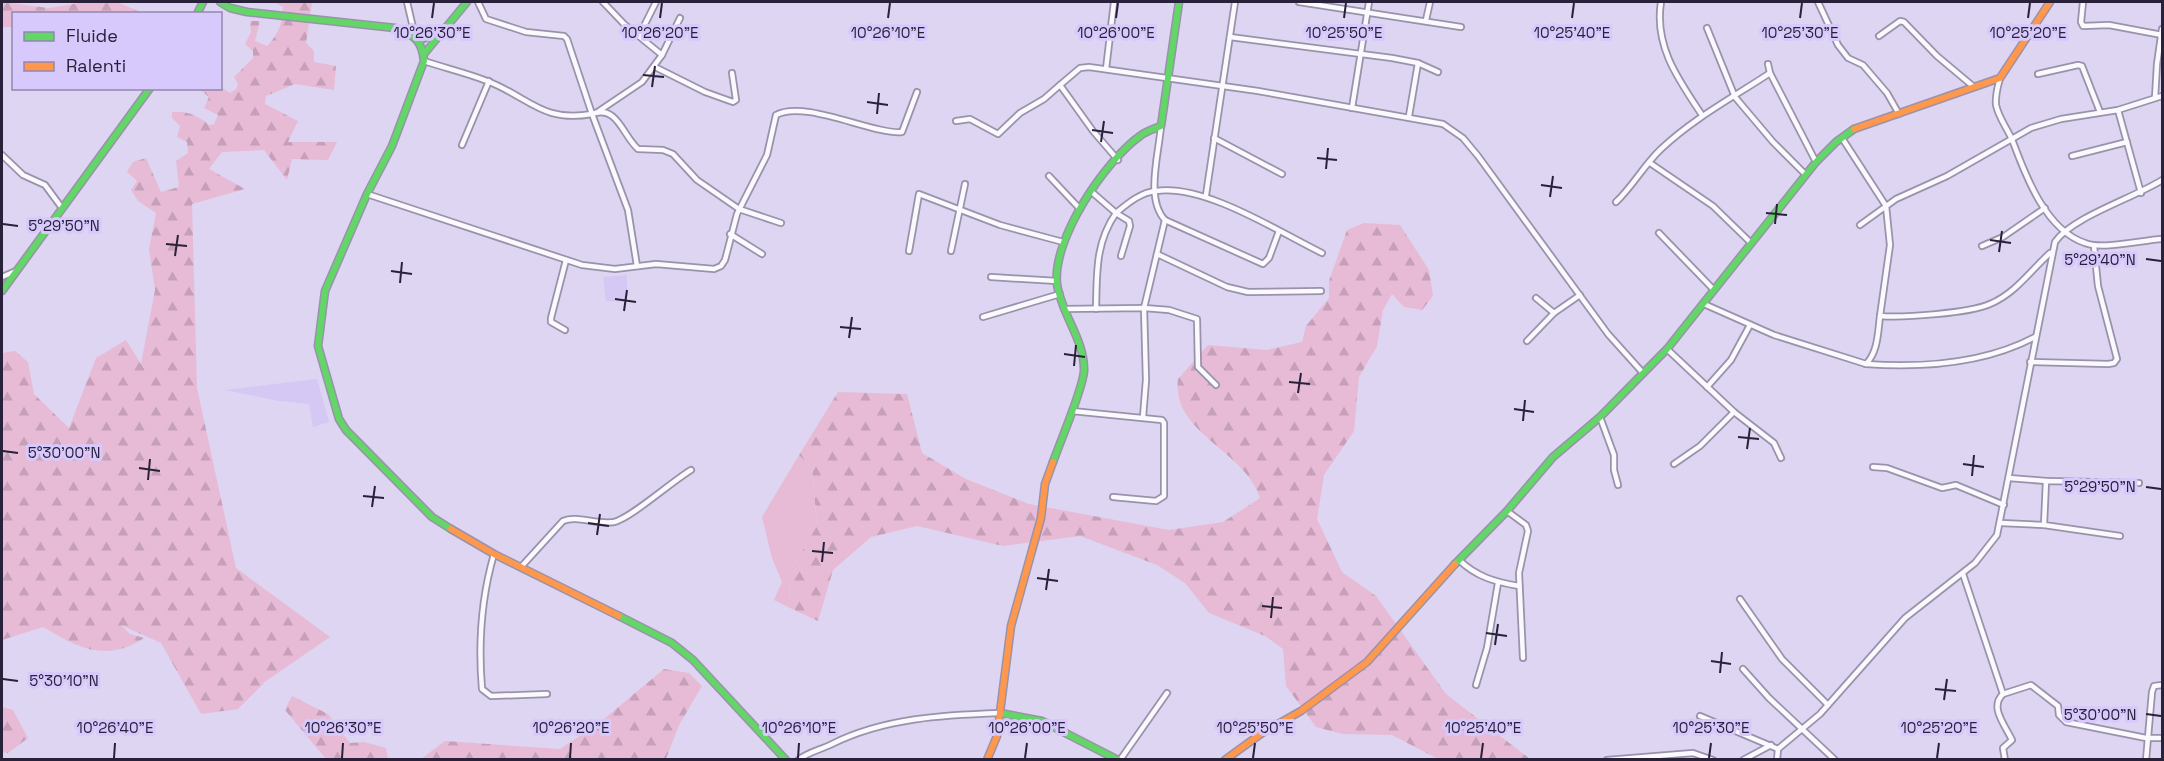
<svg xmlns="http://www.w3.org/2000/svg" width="2164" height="761" font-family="'Space Grotesk',sans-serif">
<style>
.built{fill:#d5c8f4}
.green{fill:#e7bbd5}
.forest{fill:url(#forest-firs)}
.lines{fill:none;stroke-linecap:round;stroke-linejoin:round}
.street-casing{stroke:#9a92aa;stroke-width:8}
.fast-casing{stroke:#9a92aa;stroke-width:9}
.slow-casing{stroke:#9a92aa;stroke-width:9}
.street{stroke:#faf9fd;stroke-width:4.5}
.fast{stroke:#63d668;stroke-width:6}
.slow{stroke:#ff974d;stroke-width:6}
.ticks{fill:none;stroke:#29213a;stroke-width:2}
.ticks-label{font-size:15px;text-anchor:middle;fill:#29213a;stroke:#d8c9fd;stroke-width:6;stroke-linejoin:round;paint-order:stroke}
</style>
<defs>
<pattern id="forest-firs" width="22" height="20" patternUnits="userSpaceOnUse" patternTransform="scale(1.5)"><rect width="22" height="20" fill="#e7bbd5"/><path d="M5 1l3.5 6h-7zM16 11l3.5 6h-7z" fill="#c6a0b8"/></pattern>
</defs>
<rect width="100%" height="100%" fill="#ddd5f1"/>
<g class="built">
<path d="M627,275v27l-21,-1 -3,-24z"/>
<path d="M317,379l12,43 -16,5 -4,-23 -30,-3 -54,-11z"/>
</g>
<path class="green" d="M799,455l13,13 5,58 -28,47 1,35 -16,-8 8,-18 -10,-24 -10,-41z"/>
<g class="forest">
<path d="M2,2l47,6 36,-6h32l26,11 -129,1 -1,13h-11z"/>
<path d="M274,2h38l-6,41 8,8v11l22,4 -2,24 -39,-6 -29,12 -1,8 33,17 -10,21h49l-9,18 -36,-1 -5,21 -23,-30 -42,2 -13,17 36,20 -53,15 5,184 39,180 94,69 -64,44 -28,28 -37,5 -40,-71 -40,-18 9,9 14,4c-37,25 -66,10 -101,-11l-41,13v-287l13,-2 13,11 6,32 35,34 27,-70 30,-18 15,24 14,-74 -6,-41 7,-36 -18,-12 -7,-11 6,-9 -10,-9 6,-10 13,-4 15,34 18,-5 -3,-26 12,-8 -1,-11 -10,-5 3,-11 -8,-8v-6c14,-1 26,3 37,13l5,-1 4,-9 -14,-7 5,-11 -10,-8 22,-2 9,6 6,-4 2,-5 -4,-7 19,-19v-7l-8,-7 6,-12 -1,-11h10l-5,20 12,5c12,-12 15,-22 16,-39z"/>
<path d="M1364,223l36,2 29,45 4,26 -11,14 -18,-3 -12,-13 -9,16 -6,36 -18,31 -5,54 -30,44 -7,44 25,53 34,24 70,98 84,65h-92l-46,-24 -50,-1 -26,-7 -30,-41 -3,-37 -18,-13 -56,-23 -24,-30 -28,-18 -77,-29 -77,10 -86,-20 -46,11 -38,33 -15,51 -28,-13 -1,-35 28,-47 -5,-58 -13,-13 39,-63 69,2 15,59 44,26 63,25 140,26 54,-8 37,-24c-15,-48 -89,-65 -82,-119l30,-34 59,5 35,-8 4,-16 23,-28v-17l18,-51z"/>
<path d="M664,669l25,4 13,13 -23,39 -13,34h-245l24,-18 115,8 38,-25z"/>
<path d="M292,696l36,18 22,29 14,-1 22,6 2,11h-62l-41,-49z"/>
<path d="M2,707l11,3 15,28 -20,15 -6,-1z"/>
</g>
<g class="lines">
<defs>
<g id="street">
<path d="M407,2l8,34"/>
<path d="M478,2l8,17 40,13 38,4 3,3 25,75c25,-10 31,22 46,35l25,1 10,4 24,26 42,29 42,14"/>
<path d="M603,2l21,22 38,31"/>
<path d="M1299,2l162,25"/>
<path d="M1661,2c-7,44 17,77 41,113"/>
<path d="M1818,2l20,43 10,13 15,7 24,28 12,21"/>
<path d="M2083,2l-2,20 2,4 26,-1 53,10"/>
<path d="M1426,20l4,-18"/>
<path d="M1707,28l28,69 38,45 33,33"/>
<path d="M640,34l16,-32"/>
<path d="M1879,36l21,-15 4,1 33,34 37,31"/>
<path d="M1230,37l162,21 26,5 20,9"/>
<path d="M424,61c21,7 43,12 63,20 42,16 55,42 105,33l36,96 9,56"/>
<path d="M1768,64l2,9 46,89"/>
<path d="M655,67l50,25 28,10 3,-2 -4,-27"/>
<path d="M1106,69l8,-67"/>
<path d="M2038,74l40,-9 4,1 18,46"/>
<path d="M2000,78c-2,8 -5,17 -4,27 3,14 12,24 17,37 13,35 33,88 72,101 18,7 57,-3 77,-4"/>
<path d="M2155,98l2,-34 5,-35"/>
<path d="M1352,108l17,-106"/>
<path d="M2118,110l23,83"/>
<path d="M599,111l43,-29 20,-27 18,-37"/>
<path d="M1409,116l9,-53"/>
<path d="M956,121l14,-2 28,15 22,-21 24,-14 16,-14"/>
<path d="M1161,126c-2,27 -16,73 4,94l98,44 6,-6 10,-27"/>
<path d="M1214,138l68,36"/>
<path d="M1842,138l44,68 4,39 -10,71c22,2 90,-3 110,-12 26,-11 41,-34 60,-51"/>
<path d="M462,145l27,-64"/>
<path d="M2,155l21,20 22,10 17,23"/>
<path d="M2072,156l55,-14"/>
<path d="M1118,160l-25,-29 -33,-46 20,-17 9,-1 169,24 185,33 20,14 15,18 130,178 35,39"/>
<path d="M1650,163l63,43 37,36"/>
<path d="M1049,176l31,33"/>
<path d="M1093,193l23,20c11,-9 25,-21 40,-22 49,-7 121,40 166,62"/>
<path d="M367,194l215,71 33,4 41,-5 58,5 7,-3 4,-6 12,-46 30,-59 9,-40c28,-16 98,20 126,17l15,-40"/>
<path d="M1206,195l29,-193"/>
<path d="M1616,202c17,-16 28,-37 45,-53 33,-31 71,-51 109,-76"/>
<path d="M1165,220l-21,88 25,2 28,9 1,48 18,18"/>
<path d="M1860,225l36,-26 51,-23 84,-48 30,-9 57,-9 44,-14"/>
<path d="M1659,233l55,57"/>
<path d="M730,234l32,20"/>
<path d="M1982,246l21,-9 42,-29"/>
<path d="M909,251l10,-57 81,31 63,17"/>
<path d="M951,251l14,-67"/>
<path d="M1157,254l70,33 21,5 73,-1"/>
<path d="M2,277l14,-6"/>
<path d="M991,277l66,4"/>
<path d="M1536,298l18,15 26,-18"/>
<path d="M1704,304l70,31 92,29c12,-12 12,-32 14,-48"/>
<path d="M1064,309l80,-1 2,72 -3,37"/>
<path d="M1096,309c1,-35 -1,-66 20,-96l13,8 1,5 -9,30"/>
<path d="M983,317l77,-23"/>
<path d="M565,330l-14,-8v-4l15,-58"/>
<path d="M1527,341l27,-28"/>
<path d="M1667,349l67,63 40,31 7,15"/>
<path d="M2030,362l78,2 6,-1 3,-4 -19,-73 -4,-40"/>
<path d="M1866,364c57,4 118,0 169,-27"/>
<path d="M1707,387l24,-27 19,-35"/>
<path d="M1072,411l90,9 2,3v73l-8,5 -43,-4"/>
<path d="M1600,417l14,38v15l4,15"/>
<path d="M1674,464l26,-18 34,-34"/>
<path d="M1873,467l14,1 55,20 14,-3 48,20"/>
<path d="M2009,478l37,3"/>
<path d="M1507,511l19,14 2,6 -9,42 4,85"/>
<path d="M2001,523l43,2"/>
<path d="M2120,536l-76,-11 2,-44 93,2"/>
<path d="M494,554c-13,45 -16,88 -12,135l9,7 56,-2"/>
<path d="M1459,560c18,17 36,22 60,26"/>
<path d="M521,567l42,-46c14,-6 34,4 51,1 17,-4 57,-40 77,-52"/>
<path d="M1963,574l40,120c-14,13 2,31 9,46l-9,8 2,12"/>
<path d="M1740,599l42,60 46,46"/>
<path d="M1743,669l26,29 66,62"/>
<path d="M1476,685l11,-37 11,-65"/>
<path d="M2003,694l28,-9 27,21 1,9 7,7 80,16h16"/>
<path d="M1700,716l78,33"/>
<path d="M798,760c10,-8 22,-10 34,-16 52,-26 111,-29 168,-31"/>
<path d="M1120,760l47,-67"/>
<path d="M1607,760l86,-7 20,7"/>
<path d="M1743,760l28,-15"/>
<path d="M1777,760l1,-11 42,-35 85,-96 70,-55 22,-28 58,-293c17,-25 79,-44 107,-62"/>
<path d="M2146,760l6,-68 2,-6 8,-1"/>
</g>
<g id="fast">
<path d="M220,2l10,6 17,4 148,16c19,7 27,12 29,33l-32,85 -25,48 -42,97 -7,55 21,73 7,11 86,87 19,12"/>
<path d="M197,14l6,-12"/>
<path d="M419,41l26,-13"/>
<path d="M424,54l43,-52"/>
<path d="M2,291l148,-203"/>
<path d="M1053,462c7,-20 30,-73 31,-91 1,-31 -23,-57 -27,-87 -5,-45 48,-123 83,-148 6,-5 14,-7 21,-10l18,-124"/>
<path d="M1455,564l52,-53 46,-54 47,-40 67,-68 149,-187 20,-20 18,-13"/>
<path d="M619,616l53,27 21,17 93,100"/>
<path d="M1000,713l42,8 76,39"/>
</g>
<g id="slow">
<path d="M1854,129l146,-51 50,-76"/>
<path d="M451,529l43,25 125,62"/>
<path d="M987,760l10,-24 14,-110 30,-108 4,-34 8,-22"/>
<path d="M1225,760l37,-27 39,-22 66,-49 88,-98"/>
</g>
</defs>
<use href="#street" class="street-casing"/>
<use href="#fast" class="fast-casing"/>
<use href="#slow" class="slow-casing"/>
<use href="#street" class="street"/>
<use href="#fast" class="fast"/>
<use href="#slow" class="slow"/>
</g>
<path class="ticks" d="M432,18l2,-15M660,18l2,-15M888,18l2,-15M1116,18l2,-15M1344,18l2,-15M1572,18l2,-15M1800,18l2,-15M2028,18l2,-15M643,75l21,2M652,87l3,-21M867,102l21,3M877,114l2,-21M1092,130l21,3M1101,142l3,-21M1317,158l20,2M1326,169l2,-21M1541,185l21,3M1550,197l3,-21M1766,213l21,2M3,224l15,2M1775,224l2,-20M1990,240l21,3M166,244l21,2M1999,252l3,-21M175,256l3,-21M2146,259l15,2M391,271l21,3M400,283l2,-21M615,299l21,3M624,311l3,-21M840,327l21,2M849,338l3,-21M1064,354l21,3M1074,366l2,-21M1289,382l21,2M1298,393l3,-20M1514,409l20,3M1523,421l2,-21M1738,437l21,2M1747,449l3,-21M3,451l15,2M1963,464l21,3M139,468l21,3M1972,476l2,-21M148,480l2,-21M2146,487l15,2M363,496l21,2M372,507l3,-21M588,523l21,3M597,535l3,-21M812,551l21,2M822,562l2,-20M1037,578l21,3M1046,590l3,-21M1262,606l20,2M1271,618l2,-21M1486,633l21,3M1495,645l3,-21M1711,661l20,3M1720,673l2,-21M3,679l15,2M1935,689l21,2M1944,700l3,-21M2146,714l15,2M114,758l1,-15M342,758l1,-15M570,758l1,-15M798,758l1,-15M1025,758l2,-15M1253,758l2,-15M1481,758l2,-15M1709,758l2,-15M1937,758l2,-15"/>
<g class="ticks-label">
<text x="432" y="38">10°26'30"E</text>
<text x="660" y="38">10°26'20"E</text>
<text x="888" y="38">10°26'10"E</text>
<text x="1116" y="38">10°26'00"E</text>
<text x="1344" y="38">10°25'50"E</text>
<text x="1572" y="38">10°25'40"E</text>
<text x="1800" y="38">10°25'30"E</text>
<text x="2028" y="38">10°25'20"E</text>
<text x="64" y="231">5°29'50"N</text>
<text x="2100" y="265">5°29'40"N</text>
<text x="64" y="458">5°30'00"N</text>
<text x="2100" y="492">5°29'50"N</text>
<text x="64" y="686">5°30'10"N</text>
<text x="2100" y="720">5°30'00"N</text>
<text x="115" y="733">10°26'40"E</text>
<text x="343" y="733">10°26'30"E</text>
<text x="571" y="733">10°26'20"E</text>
<text x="799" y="733">10°26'10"E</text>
<text x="1027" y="733">10°26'00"E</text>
<text x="1255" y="733">10°25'50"E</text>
<text x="1483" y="733">10°25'40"E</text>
<text x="1711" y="733">10°25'30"E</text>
<text x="1939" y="733">10°25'20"E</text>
</g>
<rect width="2164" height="761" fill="none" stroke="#29213a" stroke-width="6"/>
<rect x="12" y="12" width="210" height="78" fill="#d8c9fd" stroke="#9286af" stroke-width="1.5"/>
<rect x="24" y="32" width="30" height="9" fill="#63d668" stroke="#9286af" stroke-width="1.5"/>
<text x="66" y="42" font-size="18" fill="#29213a">Fluide</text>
<rect x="24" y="62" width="30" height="9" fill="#ff974d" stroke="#9286af" stroke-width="1.5"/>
<text x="66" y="72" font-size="18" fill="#29213a">Ralenti</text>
</svg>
